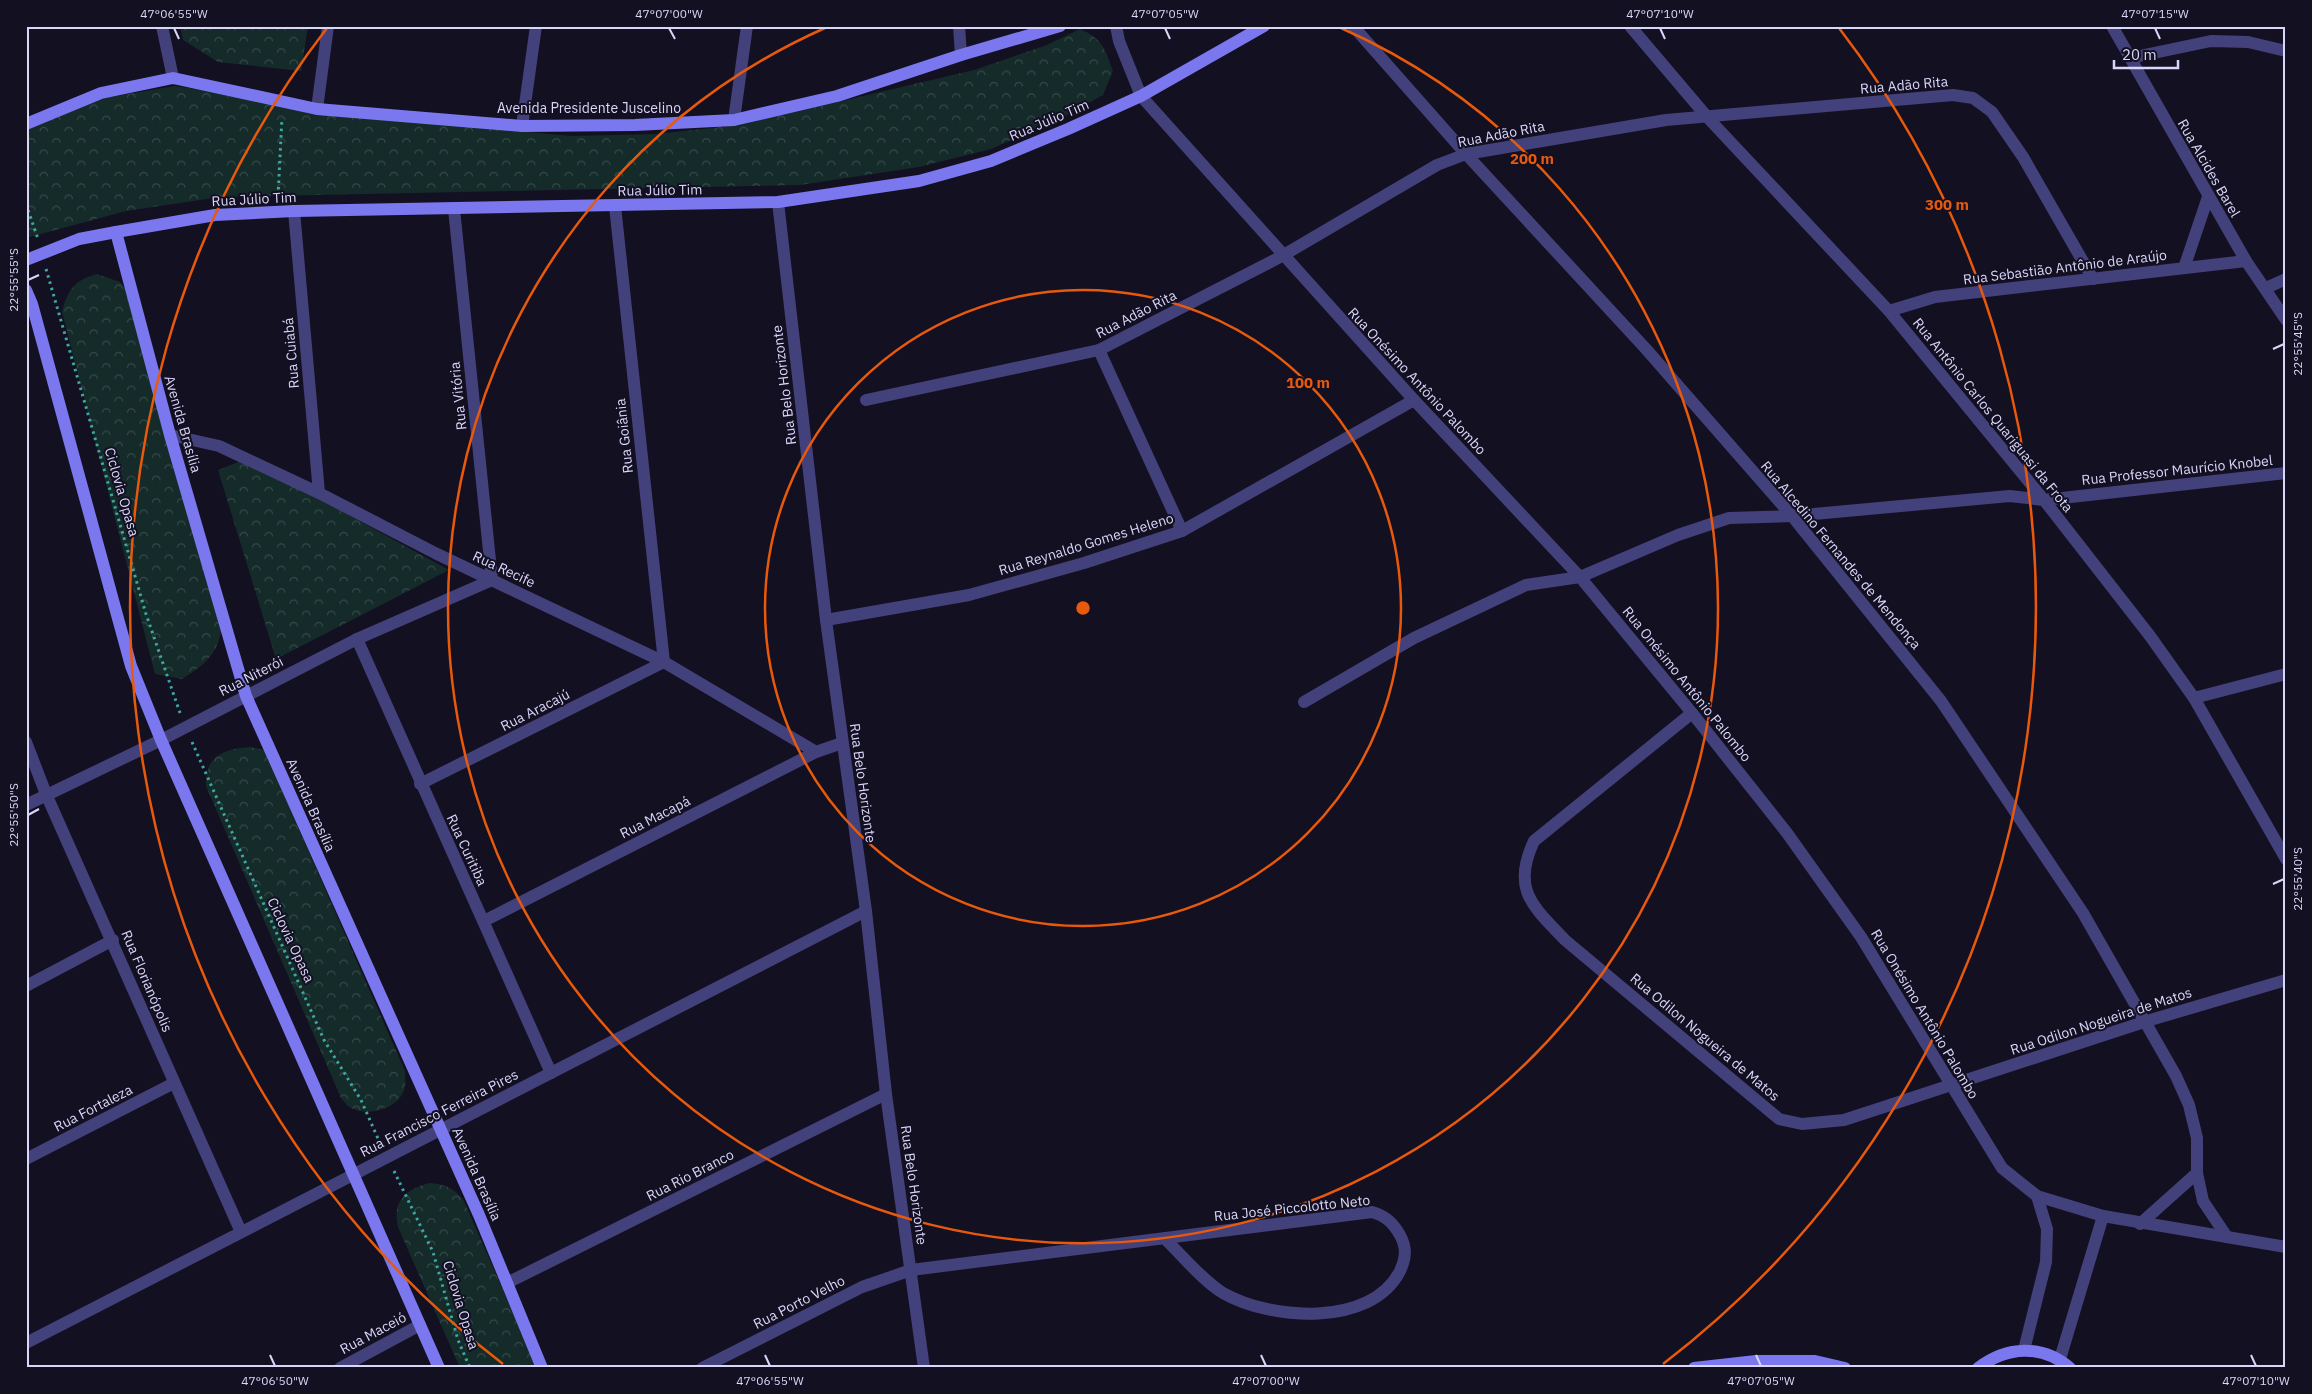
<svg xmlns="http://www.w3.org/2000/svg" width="2312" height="1394" font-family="'IBM Plex Sans',sans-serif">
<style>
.forest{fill:url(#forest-crowns)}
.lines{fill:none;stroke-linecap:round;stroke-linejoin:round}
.path{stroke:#3da7a1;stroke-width:3;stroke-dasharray:2.5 4;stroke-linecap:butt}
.street{stroke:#43417b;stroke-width:12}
.secondary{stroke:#7b78ef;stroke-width:12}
.ticks{fill:none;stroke:#dad6fa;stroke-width:2}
.ring{fill:none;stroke:#e8590c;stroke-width:2.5}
.labels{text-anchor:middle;stroke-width:4;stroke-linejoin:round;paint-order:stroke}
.street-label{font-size:14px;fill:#dad6fa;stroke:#131022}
.centre{fill:#e8590c;stroke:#131022;stroke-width:2.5}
.ring-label{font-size:15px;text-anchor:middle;font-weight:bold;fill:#e8590c;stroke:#131022;stroke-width:4;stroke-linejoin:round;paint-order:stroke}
.neatline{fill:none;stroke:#dad6fa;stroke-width:2}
.ticks-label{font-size:12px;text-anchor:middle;fill:#dad6fa}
</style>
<defs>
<pattern id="forest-crowns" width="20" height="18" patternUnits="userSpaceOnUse" patternTransform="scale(1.25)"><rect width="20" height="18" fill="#142b2a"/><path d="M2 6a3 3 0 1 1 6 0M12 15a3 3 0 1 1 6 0" fill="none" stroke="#36494a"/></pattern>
</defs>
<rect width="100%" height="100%" fill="#131022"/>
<g class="forest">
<path d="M180,26h128l-7,45 -83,-9 -35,-22z"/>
<path d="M1080,29c23,10 25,20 33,42l-10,24 -38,21 -74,33 -72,18 -119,18 -580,12 -94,14 -100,27v-108l78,-32 71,-12 108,16 43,12 245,22 85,-2 84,-9 234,-55 73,-25z"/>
<path d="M97,274l23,8 10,13 91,336c-4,25 -19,35 -39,48l-27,-5 -93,-362c5,-22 13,-32 35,-38z"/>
<path d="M246,459l203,111 -173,89 -58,-189z"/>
<path d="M250,747l14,3 141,321c0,5 1,11 0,16 -5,22 -38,31 -56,20 -3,-2 -6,-7 -8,-9l-135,-312c-1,-30 17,-37 44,-39z"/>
<path d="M429,1183c16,1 25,5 35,18l73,167h-77l-62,-141c-6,-26 7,-37 31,-44z"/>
</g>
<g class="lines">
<g class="path">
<path d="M278,196l4,-78"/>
<path d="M26,204l12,35"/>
<path d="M46,269l100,345 34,99"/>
<path d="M192,742l120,271 12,27 37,60 19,43"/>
<path d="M394,1171l39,81 25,88 12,28"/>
</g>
<g class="street">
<path d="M162,26l11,52"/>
<path d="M959,26l2,29"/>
<path d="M1116,26l3,15 22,55 273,304 166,177 112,136 95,120 74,104 141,231 35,28 66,20 183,31"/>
<path d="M1353,26l113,128 180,195 146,167 149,185 142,212 93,163 13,29 8,33v35l-57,51"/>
<path d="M1630,26l78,92 181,193 155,189 106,136 44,62 92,161"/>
<path d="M2112,26l134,235 40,59"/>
<path d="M2130,58l81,-17 37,1 38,9"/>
<path d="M317,109l11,-83"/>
<path d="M734,120l13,-94"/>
<path d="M522,126l14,-100"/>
<path d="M778,202l48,418 40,291 20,183 38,274"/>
<path d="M294,211l25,282"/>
<path d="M2184,268l24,-71"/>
<path d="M2266,288l20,-9"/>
<path d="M1889,311l46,-14 311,-36"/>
<path d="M1099,350l83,181"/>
<path d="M866,400l233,-50 183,-94 155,-91 29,-11 200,-34 287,-25 20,3 19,14 31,45 70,122"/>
<path d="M170,435l49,11 100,47 118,61 227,108 152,90"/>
<path d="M826,620l143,-25 115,-32 98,-32 232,-131"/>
<path d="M357,639l194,434"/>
<path d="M2194,698l92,-24"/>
<path d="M1304,702l110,-64 112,-53 54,-8 98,-42 51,-17 63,-2 218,-20 34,4 242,-27"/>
<path d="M1692,713l-158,128c-23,49 -1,65 31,99l214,179 23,5 42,-4 303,-99 139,-41"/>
<path d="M26,742l20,52 195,438"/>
<path d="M420,784l244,-122 -49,-456"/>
<path d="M26,805l135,-65 196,-101 135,-59 -38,-371"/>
<path d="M484,921l332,-169 26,-9"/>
<path d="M26,986l87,-46"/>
<path d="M26,1159l148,-76"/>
<path d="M2197,1173l6,28 24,36"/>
<path d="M507,1283l379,-189"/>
<path d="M26,1343l840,-432"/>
<path d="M2024,1350l22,-88 1,-33 -10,-33"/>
<path d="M2060,1359l43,-143"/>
<path d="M340,1368l80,-43"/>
<path d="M702,1368l160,-81 49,-17 461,-58c14,4 21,11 28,23 7,13 6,23 0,36 -29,57 -130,49 -177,22 -22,-14 -40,-37 -59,-55"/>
</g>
<g class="secondary">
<path d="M26,124l75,-31 72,-15 144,31 205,17 113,-1 99,-5 103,-24 124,-41 99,-29"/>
<path d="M116,232l54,203 76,261 233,519 63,153"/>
<path d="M26,260l53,-21 37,-7 99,-17 79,-4 484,-9 141,-21 72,-20 77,-32 73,-33 123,-70"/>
<path d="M26,290l6,14 99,362 30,74 278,628"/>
<path d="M1694,1368l62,-7h59l30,7"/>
<path d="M1978,1368c29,-22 64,-24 92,0"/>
</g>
</g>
<path class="ticks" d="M174,28l5,11M669,28l6,11M1165,28l5,11M1660,28l5,11M2155,28l5,11M28,280l11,-5M2273,349l11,-5M28,815l11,-6M2273,884l11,-5M270,1355l5,11M765,1355l5,11M1261,1355l5,11M1756,1355l5,11M2251,1355l5,11"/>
<g class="ring">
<circle cx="1083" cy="608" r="318"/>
<path d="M1341 28A635 635 0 1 1 825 28"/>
<path d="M503 1364A953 953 0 0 1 327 28M1839 28A953 953 0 0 1 1663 1364"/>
</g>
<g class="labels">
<g class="street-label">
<text transform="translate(1904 85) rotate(-5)" y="5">Rua Adão Rita</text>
<text x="589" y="113">Avenida Presidente Juscelino</text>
<text transform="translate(1049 120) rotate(-23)" y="5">Rua Júlio Tim</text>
<text transform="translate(1501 134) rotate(-11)" y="5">Rua Adão Rita</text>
<text transform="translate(2209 168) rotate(60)" y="5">Rua Alcides Barel</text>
<text transform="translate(660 190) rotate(-1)" y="5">Rua Júlio Tim</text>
<text transform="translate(254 199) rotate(-3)" y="5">Rua Júlio Tim</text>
<text transform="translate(2065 267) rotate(-7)" y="5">Rua Sebastião Antônio de Araújo</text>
<text transform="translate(1136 314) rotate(-27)" y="5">Rua Adão Rita</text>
<text transform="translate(291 353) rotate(-95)" y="5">Rua Cuiabá</text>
<text transform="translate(1417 381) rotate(47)" y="5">Rua Onésimo Antônio Palombo</text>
<text transform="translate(784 385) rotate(-97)" y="5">Rua Belo Horizonte</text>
<text transform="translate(458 396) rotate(-96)" y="5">Rua Vitória</text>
<text transform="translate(1993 415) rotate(51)" y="5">Rua Antônio Carlos Quariguasi da Frota</text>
<text transform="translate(183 424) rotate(74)" y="5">Avenida Brasília</text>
<text transform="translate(624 436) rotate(-96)" y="5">Rua Goiânia</text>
<text transform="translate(2177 470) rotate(-6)" y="5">Rua Professor Maurício Knobel</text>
<text transform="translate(122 492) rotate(74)" y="5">Ciclovia Opasa</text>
<text transform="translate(1086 544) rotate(-17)" y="5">Rua Reynaldo Gomes Heleno</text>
<text transform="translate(1841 555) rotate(50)" y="5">Rua Alcedino Fernandes de Mendonça</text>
<text transform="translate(504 569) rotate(25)" y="5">Rua Recife</text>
<text transform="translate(251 676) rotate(-27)" y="5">Rua Niterói</text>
<text transform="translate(1687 684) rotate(51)" y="5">Rua Onésimo Antônio Palombo</text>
<text transform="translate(535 710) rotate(-27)" y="5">Rua Aracajú</text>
<text transform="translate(863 783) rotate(82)" y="5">Rua Belo Horizonte</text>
<text transform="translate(311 805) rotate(66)" y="5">Avenida Brasília</text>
<text transform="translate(655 817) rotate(-27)" y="5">Rua Macapá</text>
<text transform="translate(467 850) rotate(65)" y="5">Rua Curitiba</text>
<text transform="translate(291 940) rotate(65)" y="5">Ciclovia Opasa</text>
<text transform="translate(147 981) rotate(67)" y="5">Rua Florianópolis</text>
<text transform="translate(1925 1014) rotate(59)" y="5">Rua Onésimo Antônio Palombo</text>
<text transform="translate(2101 1021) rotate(-18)" y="5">Rua Odilon Nogueira de Matos</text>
<text transform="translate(1705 1037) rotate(40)" y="5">Rua Odilon Nogueira de Matos</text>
<text transform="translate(93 1108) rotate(-27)" y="5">Rua Fortaleza</text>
<text transform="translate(439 1113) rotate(-27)" y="5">Rua Francisco Ferreira Pires</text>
<text transform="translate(477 1174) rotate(66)" y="5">Avenida Brasília</text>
<text transform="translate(690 1175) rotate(-27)" y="5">Rua Rio Branco</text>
<text transform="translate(914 1185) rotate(82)" y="5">Rua Belo Horizonte</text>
<text transform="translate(1292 1208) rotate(-6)" y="5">Rua José Piccolotto Neto</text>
<text transform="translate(799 1302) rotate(-27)" y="5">Rua Porto Velho</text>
<text transform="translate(461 1305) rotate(73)" y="5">Ciclovia Opasa</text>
<text transform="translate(373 1333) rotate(-28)" y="5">Rua Maceió</text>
</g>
</g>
<circle cx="1083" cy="608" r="8" class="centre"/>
<g class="ring-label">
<text x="1532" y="164">200 m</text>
<text x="1947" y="210">300 m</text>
<text x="1308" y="388">100 m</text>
</g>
<rect width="2312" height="1394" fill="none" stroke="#131022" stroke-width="55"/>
<path d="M2114 60v8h64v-8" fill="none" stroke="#dad6fa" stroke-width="2.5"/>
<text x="2122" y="60" font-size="15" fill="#dad6fa" stroke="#131022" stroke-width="4" paint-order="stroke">20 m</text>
<rect x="28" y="28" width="2256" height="1338" class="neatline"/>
<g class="ticks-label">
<text x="174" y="18">47°06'55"W</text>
<text x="669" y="18">47°07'00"W</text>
<text x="1165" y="18">47°07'05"W</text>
<text x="1660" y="18">47°07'10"W</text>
<text x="2155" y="18">47°07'15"W</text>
<text transform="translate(14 280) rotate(-90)" y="4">22°55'55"S</text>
<text transform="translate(2298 344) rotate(-90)" y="4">22°55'45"S</text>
<text transform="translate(14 815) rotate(-90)" y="4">22°55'50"S</text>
<text transform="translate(2298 879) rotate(-90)" y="4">22°55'40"S</text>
<text x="275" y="1385">47°06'50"W</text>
<text x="770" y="1385">47°06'55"W</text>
<text x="1266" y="1385">47°07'00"W</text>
<text x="1761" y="1385">47°07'05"W</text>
<text x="2256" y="1385">47°07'10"W</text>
</g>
</svg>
